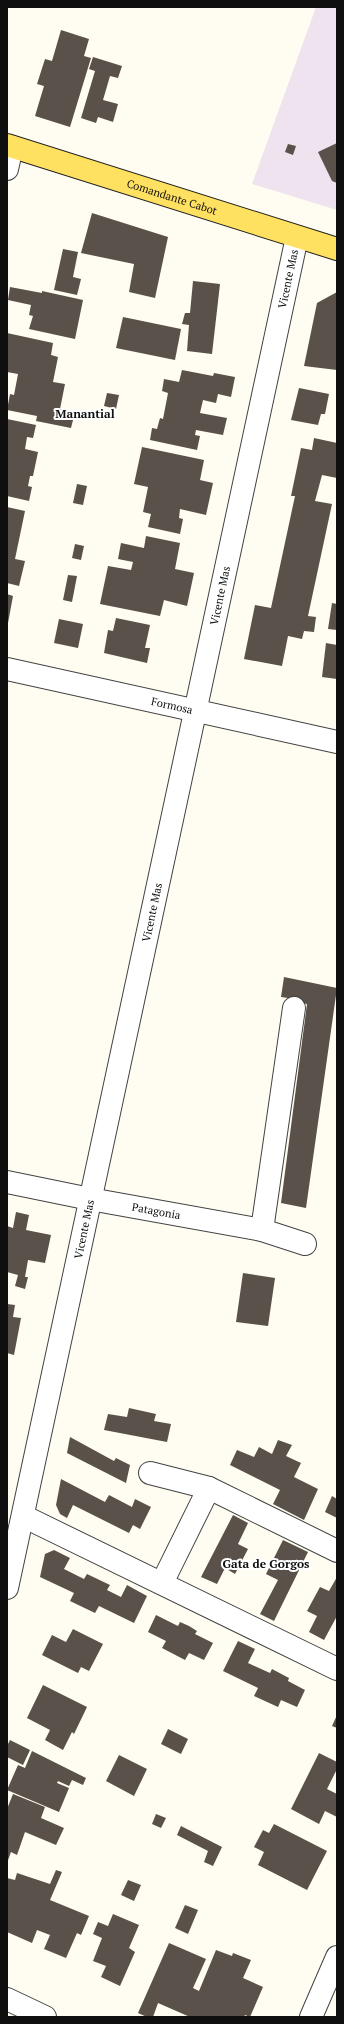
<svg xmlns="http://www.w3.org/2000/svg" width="344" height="2024" font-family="'PT Serif',serif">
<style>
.industrial{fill:#eee3ee}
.building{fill:#59514a}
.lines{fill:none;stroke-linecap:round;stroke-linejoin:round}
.minor-casing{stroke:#424242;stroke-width:24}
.major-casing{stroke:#202020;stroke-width:24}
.minor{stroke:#fff;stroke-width:22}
.major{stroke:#ffe161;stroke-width:22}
.labels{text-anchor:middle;stroke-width:4;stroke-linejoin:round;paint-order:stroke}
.street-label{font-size:11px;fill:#0f0f0f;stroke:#fff}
.neighbourhood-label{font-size:12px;font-weight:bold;fill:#0f0f0f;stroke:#fff}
</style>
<rect width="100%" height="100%" fill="#fffdf1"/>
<path class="industrial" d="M316,7h21v203l-85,-26z"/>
<g class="building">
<path d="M61,30l28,9 -5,17 7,2 -21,69 -35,-11 9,-30 -7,-2 8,-25 7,2z"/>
<path d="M93,57l29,9 -4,12 -8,-2 -7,24 15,4 -5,18 -15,-5 -2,6 -15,-5 14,-47 -6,-2z"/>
<path d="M337,143v40l-5,-2 -14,-29z"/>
<path d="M288,144l8,2 -3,9 -8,-3z"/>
<path d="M92,213l76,24 -13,61 -26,-6 5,-28 -53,-11z"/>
<path d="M63,249l15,3 -5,25 8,2 -4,16 -23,-5z"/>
<path d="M193,281l27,3 -8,70 -25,-3 2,-26 -7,-1 3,-11h5z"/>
<path d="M10,287l32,6v-2l41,9 -8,39 -46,-10 4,-13 -4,-1 2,-10 -23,-5z"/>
<path d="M337,292v78l-33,-4 13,-63z"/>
<path d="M123,317l58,12 -6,31 -59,-12z"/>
<path d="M7,333l46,10 -2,12 7,2 -5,25 12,2 -5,25 15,3 -4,16 -35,-7 1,-5 -30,-6 3,-16 4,1 4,-21 -11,-2z"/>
<path d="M182,370l31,6 1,-3 21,4 -4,20 -13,-3 -2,9 -13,-3 -3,13 27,5 -4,17 -27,-5 -1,5 5,1 -3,14 -47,-10 2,-12 5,1 3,-11 3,1 5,-26 -6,-2 2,-12 15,3z"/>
<path d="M299,388l30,6 -4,20h-4l-3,11 -27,-5z"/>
<path d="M107,393l12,2 -3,14 -12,-3z"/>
<path d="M7,419l29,6 -3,13 -6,-1 -2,12 13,3 -5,24h-3l-2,10 4,1 -3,14 -22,-5z"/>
<path d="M314,438l23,5v35l-15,-3 -7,26 17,3 -24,112 8,1 -2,15 -10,-1 -2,8 -14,-3 -6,30 -38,-7 11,-54 16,3 24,-112h-4l10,-48 11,2z"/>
<path d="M142,447l62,13 -4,20 13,3 -7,32 -26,-6 -1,9 4,1 -3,15 -32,-7 3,-13 -8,-2 5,-25 -14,-3z"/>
<path d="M77,484l10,2 -4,19 -10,-2z"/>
<path d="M7,507l18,4 -10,48 10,2 -6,25 -12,-3z"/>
<path d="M146,536l34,7 -5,26 19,4 -7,33 -23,-6 -4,16 -60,-12 8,-38 23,4 2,-8 -15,-3 3,-16 23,5z"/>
<path d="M75,544l9,2 -3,14 -9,-2z"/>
<path d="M68,575l9,1 -5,26 -9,-2z"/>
<path d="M7,594l6,2 -5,27h-1z"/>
<path d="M332,603l5,1v26l-9,-1z"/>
<path d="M116,618l34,7 -5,23h5l-3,15 -43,-10 4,-23 5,1z"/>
<path d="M59,619l24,5 -5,24 -24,-5z"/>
<path d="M326,643l11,2v34l-15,-2z"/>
<path d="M284,977l53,11 -31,220 -25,-5 26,-199 -5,-1v-3l-21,-3z"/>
<path d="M16,1212l13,3 -3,15 25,5 -6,28 -17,-3 -3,17h3l-3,12 -10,-3 3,-11 -11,-3v-46l6,2z"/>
<path d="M243,1273l32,5 -7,48 -32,-4z"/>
<path d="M7,1304l8,1 -2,12 8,1 -7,37 -7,-2z"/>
<path d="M129,1408l27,6 -2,7 17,3 -4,18 -63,-12 4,-16 19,3z"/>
<path d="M70,1437l44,24 2,-3 14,7 -4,18 -59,-30z"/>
<path d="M278,1440l14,5 -6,11 15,7 -7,14 24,12 -14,31 -31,-16 7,-14 -50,-25 7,-15 17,7 5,-10 13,7z"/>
<path d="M61,1479l44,23 4,-7 23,12 3,-8 16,8 -11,22 -7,-4 -4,8 -56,-28 -6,13 -7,-4 -4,-9z"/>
<path d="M332,1496l5,3v19l-12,-6z"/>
<path d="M233,1515l15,8 -10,21 10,5 -13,25 -10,-6 -8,16 -16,-7z"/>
<path d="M283,1540l25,12 -34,69 -14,-7 18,-34 -12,-6z"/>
<path d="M54,1550l16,8 -6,11 20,10 3,-5 23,11 -3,5 14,7 6,-12 20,11 -13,27 -35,-17 -4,7 -25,-12 4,-8 -34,-16 5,-23z"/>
<path d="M337,1577v39l-13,24 -15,-8 8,-16 -10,-5 13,-24 9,4z"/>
<path d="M156,1615l22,11 2,-4 9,4 8,5 -2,3 18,9 -9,17 -15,-7 -4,7 -23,-12 4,-7 -18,-9z"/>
<path d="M73,1629l30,15 -14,27 -8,-4 -3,6 -36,-18 10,-20 14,7z"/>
<path d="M238,1641l17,8 -7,14 22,10 2,-4 17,9 -1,3 17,9 -8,17 -16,-7 -3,7 -24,-11 4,-8 -35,-17z"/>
<path d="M43,1685l44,22 -13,27 -2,-2 -9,18 -18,-10 5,-10 -23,-12z"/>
<path d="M337,1715v13l-5,-2z"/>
<path d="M168,1729l20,10 -7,15 -20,-10z"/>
<path d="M10,1740l20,10 -7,15 -16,-8v-11z"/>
<path d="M32,1751l54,27 -3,7 -11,-5 -3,6 -11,-5 -1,2 12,5 -10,24 -52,-22 11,-25 7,3z"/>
<path d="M319,1753l18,9v7l-10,20 10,5v23l-12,-6 -6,13 -28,-15z"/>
<path d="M119,1755l28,14 -13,27 -28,-15z"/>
<path d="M13,1794l32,13 -4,11 23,10 -8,17 -31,-13 -8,23 -6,-3 -4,11v-54z"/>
<path d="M156,1814l10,4 -5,10 -9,-4z"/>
<path d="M274,1824l53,27 -20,39 -49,-25 6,-13 -10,-5 9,-17 6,3z"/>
<path d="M181,1826l41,21 -9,19 -9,-4 4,-11 -31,-16z"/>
<path d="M56,1870l6,2 -12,28 39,16 -8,19 -4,-2 -11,25 -22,-9 6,-14 -13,-5 -5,13 -25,-11v-54l8,2 2,-7 33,11z"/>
<path d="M128,1880l13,5 -7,16 -13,-6z"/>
<path d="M185,1905l13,5 -10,24 -13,-6z"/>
<path d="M113,1914l26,11 -10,23 6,4 -15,34 -19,-9 5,-11 -13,-5 9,-23 -9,-4 5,-12 10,4z"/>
<path d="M169,1943l37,16 -13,29 6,3 17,-41 16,6 1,-3 18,7 -8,18 20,9 -13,30 -5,-2 -1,2h-54l-32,-14 -5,14h-6l-9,-4z"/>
</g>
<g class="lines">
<defs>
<g id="minor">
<path d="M7,169l5,-22"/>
<path id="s1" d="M7,669l330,73"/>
<path id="s2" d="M7,1182l83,17 172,31 43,14"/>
<path d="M262,1230l32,-222"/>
<path d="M150,1473l59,15 128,63"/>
<path d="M23,1516l314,153"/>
<path d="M162,1583l47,-95"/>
<path id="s3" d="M7,1588l290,-1351"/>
<path d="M7,1999l38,18"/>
<path d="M311,2017l26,-60"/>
</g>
<g id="major">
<path id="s4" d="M7,145l330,104"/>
</g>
</defs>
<use href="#minor" class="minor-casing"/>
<use href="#major" class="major-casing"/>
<use href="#minor" class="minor"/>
<use href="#major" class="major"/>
</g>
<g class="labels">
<g class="street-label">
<text dy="4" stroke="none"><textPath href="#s4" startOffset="173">Comandante Cabot</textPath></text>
<text dy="4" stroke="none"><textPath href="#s3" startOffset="1339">Vicente Mas</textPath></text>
<text dy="4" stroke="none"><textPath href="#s3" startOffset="1015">Vicente Mas</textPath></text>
<text dy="4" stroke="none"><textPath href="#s1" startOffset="169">Formosa</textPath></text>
<text dy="4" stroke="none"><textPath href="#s3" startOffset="691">Vicente Mas</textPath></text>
<text dy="4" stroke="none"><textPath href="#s2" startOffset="152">Patagonia</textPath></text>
<text dy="4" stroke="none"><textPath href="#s3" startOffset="367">Vicente Mas</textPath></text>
</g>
<g class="neighbourhood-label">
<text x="85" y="418">Manantial</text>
<text x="266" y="1568">Gata de Gorgos</text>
</g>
</g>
<rect width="344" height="2024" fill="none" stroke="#0f0f0f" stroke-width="16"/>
</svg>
